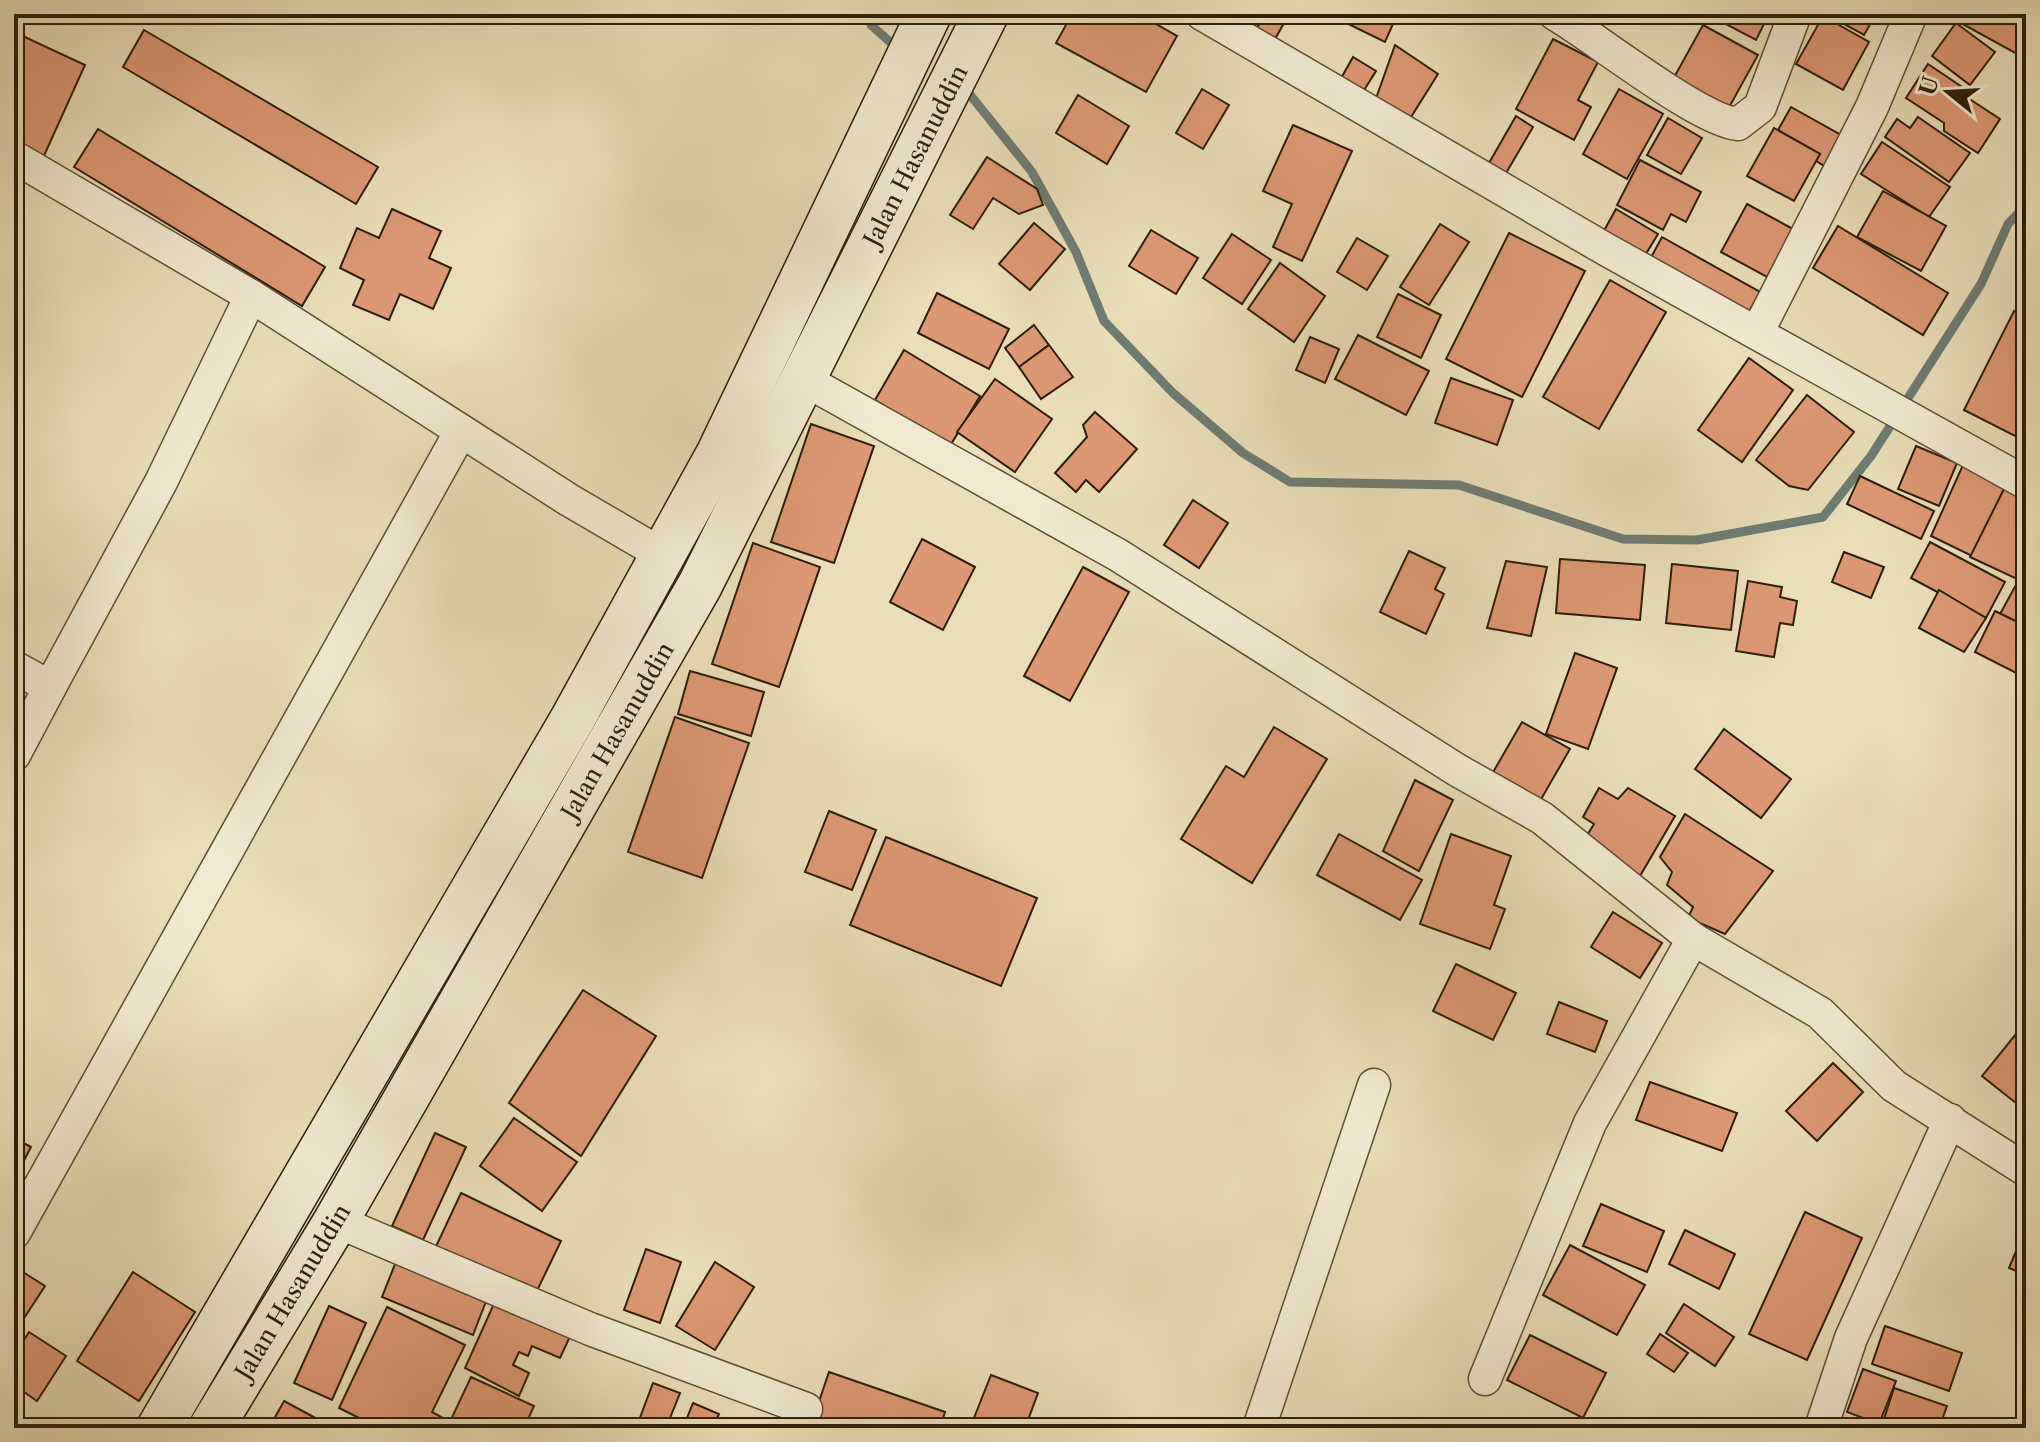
<svg xmlns="http://www.w3.org/2000/svg" width="2040" height="1442" font-family="'Libre Caslon Text',serif">
<style>
.lines{fill:none;stroke-linecap:round;stroke-linejoin:round}
.stream{stroke:#6f7c73;stroke-width:9}
.building{fill:#dc9874;stroke:#2e1f0b;stroke-width:2}
.street-casing{stroke:#5d4f36;stroke-width:35}
.secondary-casing{stroke:#2e1f0b;stroke-width:47}
.street{stroke:#f1ead0;stroke-width:32}
.secondary{stroke:#f1ead0;stroke-width:44}
.labels{text-anchor:middle;stroke-width:7;stroke-linejoin:round;paint-order:stroke}
.street-label{font-size:24px;fill:#2e1f0b;stroke:#f1ead0}
</style>
<rect width="100%" height="100%" fill="#e9deb7"/>
<filter id="stains"><feTurbulence type="fractalNoise" baseFrequency=".0025" numOctaves="4"/><feColorMatrix values="0 0 0 0 .2 0 0 0 0 .09 0 0 0 0 .02 0 0 0 .5 -.17"/></filter>
<radialGradient id="worn" r=".72"><stop offset=".6" stop-color="#630" stop-opacity="0"/><stop offset="1" stop-color="#630" stop-opacity=".3"/></radialGradient>
<g class="lines">
<g class="stream">
<path d="M872,14l-1,11 27,24"/>
<path d="M963,86l69,86 44,80 28,69 69,72 70,60 47,29 169,3 164,54 74,1 126,-23 48,-61 110,-172 27,-60 18,-19"/>
</g>
</g>
<g class="building">
<path d="M88,14h22l-3,7z"/>
<path d="M1072,14h66l39,22 -31,56 -90,-49z"/>
<path d="M1245,14h44l-15,27 -19,-10 5,-8z"/>
<path d="M1301,14h20l-5,9z"/>
<path d="M1328,14h47l18,10 -8,18z"/>
<path d="M1707,14h62l-13,26z"/>
<path d="M1826,14h50l-12,21z"/>
<path d="M1963,14h63v23l-9,17 -58,-32z"/>
<path d="M1823,16l46,26 -26,48 -47,-26z"/>
<path d="M1956,23l39,29 -25,33 -38,-29z"/>
<path d="M1703,25l55,30 -31,56 -55,-30z"/>
<path d="M144,30l234,137 -22,37 -233,-137z"/>
<path d="M14,32l71,33 -42,93 -29,-13z"/>
<path d="M1553,39l45,23 -20,38 13,7 -17,33 -58,-31z"/>
<path d="M1395,45l43,29 -32,51 -32,-21z"/>
<path d="M1353,57l23,14 -15,24 -22,-13z"/>
<path d="M1928,64l40,27 -3,5 35,23 -22,34 -34,-22v-8l-38,-25z"/>
<path d="M1202,89l27,16 -26,44 -27,-16z"/>
<path d="M1619,89l44,25 -36,65 -44,-25z"/>
<path d="M1078,95l51,31 -22,38 -51,-31z"/>
<path d="M1791,107l59,33 -17,31 -17,-10 4,-7 -42,-24z"/>
<path d="M1516,116l17,11 -31,53 -17,-10z"/>
<path d="M1918,117l52,36 -21,29 -64,-45 12,-18 13,9z"/>
<path d="M1668,118l34,20 -21,36 -34,-19z"/>
<path d="M1293,125l59,26 -50,110 -29,-14 19,-43 -29,-13z"/>
<path d="M1774,128l46,26 -26,47 -47,-25z"/>
<path d="M98,129l227,138 -23,39 -228,-139z"/>
<path d="M1882,142l68,45 -21,30 -68,-43z"/>
<path d="M987,157l50,32 6,16 -24,9 -26,-16 -20,31 -23,-14z"/>
<path d="M1640,160l61,32 -15,30 -15,-8 -8,16 -46,-25z"/>
<path d="M1883,191l63,35 -25,45 -64,-34z"/>
<path d="M1747,204l46,25 -26,48 -46,-25z"/>
<path d="M392,209l49,22 -12,27 22,10 -18,41 -33,-15 -11,26 -36,-15 11,-25 -24,-12 17,-40 22,10z"/>
<path d="M1616,209l42,25 -17,28 -41,-24z"/>
<path d="M1034,223l31,26 -35,41 -31,-26z"/>
<path d="M1440,224l29,18 -40,63 -29,-18z"/>
<path d="M1838,226l110,67 -25,42 -110,-67z"/>
<path d="M1151,230l47,28 -22,36 -47,-28z"/>
<path d="M1509,233l76,38 -63,126 -76,-38z"/>
<path d="M1232,234l39,26 -29,44 -39,-26z"/>
<path d="M1662,237l98,55 -15,27 -98,-54z"/>
<path d="M1357,238l31,18 -21,34 -30,-18z"/>
<path d="M1280,263l45,33 -31,46 -46,-33z"/>
<path d="M1610,280l56,32 -67,117 -56,-32z"/>
<path d="M937,293l72,36 -20,40 -71,-36z"/>
<path d="M1398,294l43,21 -20,43 -44,-21z"/>
<path d="M2014,311l12,6v97l-11,22 -51,-26z"/>
<path d="M1034,325l15,20 -30,22 -14,-19z"/>
<path d="M1358,335l71,36 -23,44 -71,-36z"/>
<path d="M1310,337l29,12 -14,34 -29,-13z"/>
<path d="M1049,345l24,32 -32,22 -22,-32z"/>
<path d="M904,350l76,46 -30,50 -75,-46z"/>
<path d="M1749,358l44,32 -51,72 -44,-32z"/>
<path d="M1451,378l62,22 -16,45 -62,-22z"/>
<path d="M995,379l57,40 -37,53 -58,-40z"/>
<path d="M1807,395l47,37 -46,58 -19,-4 -33,-26z"/>
<path d="M1095,412l42,37 -38,43 -13,-12 -10,12 -21,-19 32,-36 -4,-12z"/>
<path d="M811,424l63,22 -40,117 -63,-21z"/>
<path d="M1916,446l41,17 -18,43 -41,-17z"/>
<path d="M1963,465l43,20 -34,71 -41,-20z"/>
<path d="M1860,476l74,35 -13,28 -74,-35z"/>
<path d="M2008,481l18,8v71l-9,19 -47,-22z"/>
<path d="M1193,500l35,23 -29,45 -35,-23z"/>
<path d="M922,539l53,28 -32,63 -53,-28z"/>
<path d="M1930,542l75,40 -19,36 -75,-40z"/>
<path d="M753,543l67,24 -41,120 -67,-23z"/>
<path d="M1409,551l36,17 -10,21 9,5 -18,40 -46,-22z"/>
<path d="M1844,552l40,15 -13,31 -39,-16z"/>
<path d="M1560,559l85,6 -5,55 -84,-7z"/>
<path d="M1506,561l41,6 -16,69 -44,-8z"/>
<path d="M1672,564l66,7 -7,59 -65,-7z"/>
<path d="M1083,567l46,25 -59,109 -46,-25z"/>
<path d="M2022,574l4,3v50l-26,-13z"/>
<path d="M1748,581l34,6 -2,10 17,4 -4,24 -13,-2 -6,34 -38,-6z"/>
<path d="M1939,590l47,28 -22,34 -45,-24z"/>
<path d="M1995,611l31,15v43l-4,7 -47,-24z"/>
<path d="M1575,653l42,15 -29,81 -42,-15z"/>
<path d="M690,671l74,21 -13,44 -73,-22z"/>
<path d="M675,717l74,26 -47,135 -74,-26z"/>
<path d="M1522,722l48,27 -30,52 -48,-27z"/>
<path d="M1274,727l53,32 -75,124 -71,-44 45,-73 18,11z"/>
<path d="M1724,729l67,50 -30,39 -66,-49z"/>
<path d="M1415,780l38,20 -34,71 -36,-20z"/>
<path d="M1599,788l19,11 10,-11 47,28 -35,60 -57,-34 11,-18 -11,-7z"/>
<path d="M829,811l47,19 -24,60 -47,-18z"/>
<path d="M1685,814l88,57 -48,63 -37,-16 5,-11 -26,-22 5,-13 -12,-15z"/>
<path d="M1339,834l83,46 -22,40 -83,-45z"/>
<path d="M1451,834l60,22 -17,49 11,4 -15,40 -70,-25z"/>
<path d="M886,837l151,61 -36,88 -151,-61z"/>
<path d="M1613,912l49,31 -22,35 -49,-31z"/>
<path d="M1456,964l60,29 -23,47 -60,-29z"/>
<path d="M583,990l73,46 -75,120 -72,-53z"/>
<path d="M1559,1002l48,19 -12,31 -48,-18z"/>
<path d="M2020,1029l6,5v77l-44,-35z"/>
<path d="M1833,1063l30,29 -46,49 -31,-30z"/>
<path d="M1650,1082l87,31 -15,38 -86,-31z"/>
<path d="M514,1118l63,44 -35,49 -62,-45z"/>
<path d="M435,1133l31,14 -43,93 -31,-14z"/>
<path d="M14,1138l17,9 -17,33z"/>
<path d="M461,1193l100,48 -29,60 -100,-46z"/>
<path d="M1601,1204l63,27 -17,41 -64,-26z"/>
<path d="M1805,1212l57,26 -55,122 -58,-26z"/>
<path d="M2026,1227v48l-17,-7z"/>
<path d="M1685,1230l50,24 -16,35 -50,-25z"/>
<path d="M1570,1245l75,40 -28,50 -74,-40z"/>
<path d="M646,1249l35,13 -21,61 -36,-13z"/>
<path d="M399,1254l91,37 -17,44 -91,-38z"/>
<path d="M715,1262l39,25 -39,63 -39,-24z"/>
<path d="M18,1269l27,17 -30,46 -1,-57z"/>
<path d="M133,1272l62,40 -56,89 -62,-40z"/>
<path d="M497,1297l76,33 -13,28 -28,-12 -4,10 -9,-4 -6,13 16,8 -10,23 -54,-28z"/>
<path d="M1684,1304l50,33 -19,29 -49,-33z"/>
<path d="M329,1306l37,17 -34,77 -38,-17z"/>
<path d="M387,1307l78,38 -33,67 13,7 -4,9h-62l-40,-20z"/>
<path d="M1885,1326l77,27 -13,38 -77,-27z"/>
<path d="M29,1332l37,24 -29,45 -23,-16v-29z"/>
<path d="M1660,1334l28,19 -14,19 -27,-18z"/>
<path d="M1530,1335l76,38 -23,45 -76,-38z"/>
<path d="M1863,1369l33,12 -17,43 -32,-12z"/>
<path d="M829,1372l116,40 -5,16h-130z"/>
<path d="M991,1375l47,18 -13,35h-55z"/>
<path d="M471,1377l63,29 -10,22h-77z"/>
<path d="M653,1383l27,10 -14,35h-15l-13,-5z"/>
<path d="M1894,1388l53,18 -8,22h-39l-17,-6z"/>
<path d="M284,1401l50,27h-65z"/>
<path d="M693,1403l26,11 -6,14h-30z"/>
</g>
<g class="lines">
<defs>
<g id="street">
<path d="M1202,14l405,236 419,233"/>
<path d="M1555,14c41,24 145,107 183,110l22,-17 35,-93"/>
<path d="M14,157l237,139 -90,186 -111,205"/>
<path d="M251,296l318,204 94,55"/>
<path d="M1757,333l115,-226 39,-93"/>
<path d="M803,379l315,176 339,215 85,48 151,121 127,74 74,73 132,84"/>
<path d="M14,667l36,20 -36,68"/>
<path d="M336,1221l254,108 216,80"/>
<path d="M14,1233l447,-802"/>
<path d="M1485,1379l105,-256 103,-184"/>
<path d="M1259,1428l115,-343"/>
<path d="M1821,1428l30,-90 99,-218"/>
</g>
<g id="secondary">
<path d="M159,1428l413,-708 147,-267 210,-439"/>
<path d="M211,1428l125,-207 364,-636 286,-571"/>
</g>
</defs>
<use href="#street" class="street-casing"/>
<use href="#secondary" class="secondary-casing"/>
<use href="#street" class="street"/>
<use href="#secondary" class="secondary"/>
</g>
<g class="labels">
<g class="street-label">
<text transform="translate(916 156) rotate(-63)" y="8">Jalan Hasanuddin</text>
<text transform="translate(618 731) rotate(-60)" y="8">Jalan Hasanuddin</text>
<text transform="translate(293 1292) rotate(-59)" y="8">Jalan Hasanuddin</text>
</g>
</g>
<rect width="2040" height="1442" fill="none" stroke="#e9deb7" stroke-width="48"/>
<rect x="16" y="16" width="2008" height="1410" fill="none" stroke="#2e1f0b" stroke-width="4"/>
<rect x="24" y="24" width="1992" height="1394" fill="none" stroke="#2e1f0b" stroke-width="2"/>
<g transform="translate(1948 92) rotate(288)" stroke="#f1ead0" stroke-width="6" paint-order="stroke">
<path d="M0-6L14 30L0 20L-14 30Z" fill="#2e1f0b"/>
<text y="-12" font-size="22" font-weight="bold" text-anchor="middle" fill="#2e1f0b">U</text>
</g>
<rect width="100%" height="100%" filter="url(#stains)"/>
<rect width="100%" height="100%" fill="url(#worn)"/>
</svg>
